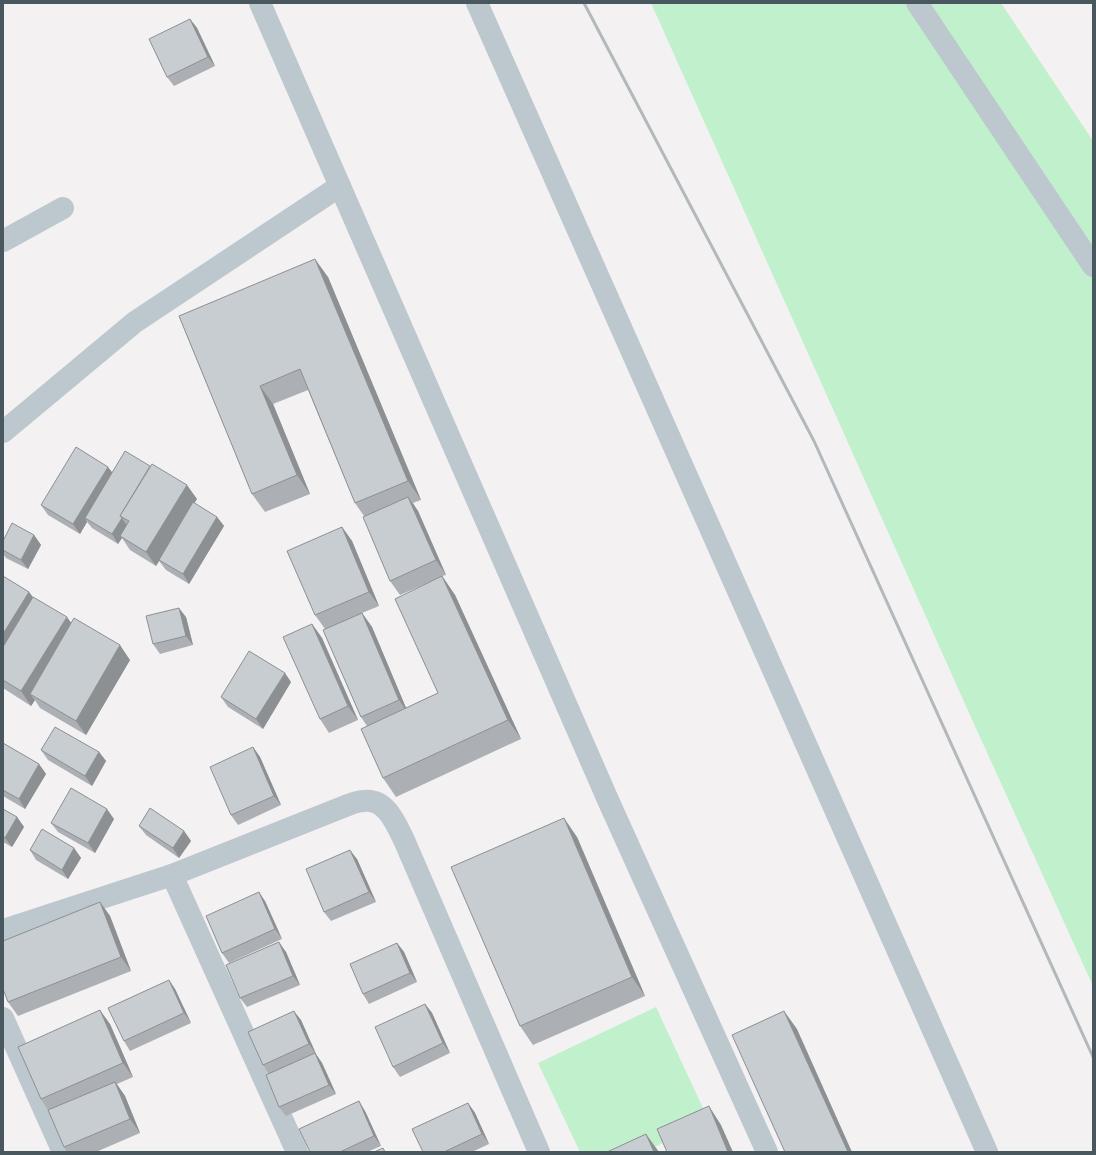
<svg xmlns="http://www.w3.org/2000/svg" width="1096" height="1155" font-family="'Nunito Sans',sans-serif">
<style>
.green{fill:#c1f0cd}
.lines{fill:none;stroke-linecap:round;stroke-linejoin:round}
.minor{stroke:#bdc7ce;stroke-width:22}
.rail{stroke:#b3b8bc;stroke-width:3}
.wall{fill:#acb0b4}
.shaded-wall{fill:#8c9092}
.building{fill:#c8cdd1;stroke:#8c9092}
</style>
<rect width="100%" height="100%" fill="#f4f1f2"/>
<g class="green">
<path d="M651,3h350l92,138v845l-123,-271z"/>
<path d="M656,1007l53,114 -65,31h-64l-42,-89z"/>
</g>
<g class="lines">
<g class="minor">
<path d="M260,3l348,797 159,352"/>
<path d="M477,3l510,1149"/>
<path d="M917,3l176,263"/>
<path d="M3,241l60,-33"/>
<path d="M3,432l132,-110 205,-136"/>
<path d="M172,875l125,277"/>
<path d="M3,930l169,-55 176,-70c5,-2 11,-4 16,-4 22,-3 32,23 40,39l135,312"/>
<path d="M3,1018l60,134"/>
</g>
<path class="rail" d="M584,3l230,438 279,616"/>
</g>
<g class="wall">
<path d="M190,19l7,9 18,38 -41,20 -7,-9z"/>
<path d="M328,277l93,223 -8,3 5,8 28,64 -4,1 13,19 66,144 -125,58 -13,-19 -16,-52 -6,-9 -36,-88 -10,-14 27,-88 10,14 27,65 -17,7 10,14 34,81 32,-15 3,-116 -41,18 -10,-14 -26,-65 -9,-13 -47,-113 -35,14 37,90 -45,18 -13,-18 -73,-178z"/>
<path d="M112,473l85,26 -3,4 23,14 7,9 -35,58 -23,-14 -7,-9 -3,5 -26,-16 -8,-12 -4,6 -26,-16 -5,-6 -7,12 -32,-19 -7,-10z"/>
<path d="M34,535l7,10 -13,24 -22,-11 -3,-4v-13z"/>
<path d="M3,576l26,16 4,5 38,27 59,36 -44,75 -46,-27 -5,-8 -4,6 -28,-18z"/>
<path d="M186,617l7,28 -33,9 -7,-10z"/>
<path d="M312,624l10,14 36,82 -29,13 -9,-14z"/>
<path d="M291,682l-28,47 -35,-22 -7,-10z"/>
<path d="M3,743l36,21 7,10 -21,35 -22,-13z"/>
<path d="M253,747l7,10 21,48 -43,20 -7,-10z"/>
<path d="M41,750l58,2 7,9 -14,25 -44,-26z"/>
<path d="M3,809l14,8 7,10 -12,20 -9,-5z"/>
<path d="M114,819l-19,34 -37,-21 -7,-9z"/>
<path d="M139,826l45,5 7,10 -12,17 -33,-23z"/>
<path d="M577,837l68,159 -112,49 -13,-19z"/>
<path d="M74,848l7,10 -13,21 -32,-19 -6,-10z"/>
<path d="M357,859l19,43 -45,19 -7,-9z"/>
<path d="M265,901l17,38 -53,24 -7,-10z"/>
<path d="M100,902l10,14 21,55 -113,45 -10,-14z"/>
<path d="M397,943l7,9 13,30 -48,22 -6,-10z"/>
<path d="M286,952l14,33 -53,22 -7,-9z"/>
<path d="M169,980l6,9 16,34 -61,28 -6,-10z"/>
<path d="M425,1004l7,9 18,40 -50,24 -7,-10z"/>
<path d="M301,1020l15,34 6,9 14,31 -50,22 -7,-9 -10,-33 -6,-9z"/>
<path d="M110,1024l23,53 -16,7 8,12 15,37 -44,19h-29l-3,-5 -16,-37 -7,-11z"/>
<path d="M468,1103l7,10 14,31 -17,8h-49z"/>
<path d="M365,1111l16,35 -14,6h-57z"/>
</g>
<g class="shaded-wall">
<path d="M190,19l7,9 18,38 -7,-9z"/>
<path d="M315,259l13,18 93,223 -13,-19z"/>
<path d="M260,386l13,18 37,90 -13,-19z"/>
<path d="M108,467l7,9 -30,42 2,4 -7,12 -7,-10z"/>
<path d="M187,485l10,14 -41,67 -10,-14z"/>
<path d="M408,497l10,14 28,64 -10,-15z"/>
<path d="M217,517l7,9 -35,58 -6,-10z"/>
<path d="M122,518l6,9 -8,9 2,2 -4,6 -6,-10z"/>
<path d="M342,527l10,14 27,65 -10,-14z"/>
<path d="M34,535l7,10 -13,24 -7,-9z"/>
<path d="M442,576l13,19 66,144 -13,-19z"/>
<path d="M29,592l10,14 -36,59v-31z"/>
<path d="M179,608l7,9 7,28 -7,-9z"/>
<path d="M362,613l10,14 37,88 -10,-15z"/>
<path d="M67,617l10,14 -47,63 5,6 -4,6 -10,-15z"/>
<path d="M312,624l10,14 36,82 -10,-14z"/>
<path d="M120,645l10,15 -44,75 -10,-14z"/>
<path d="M285,673l6,9 -28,47 -7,-10z"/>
<path d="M253,747l7,10 21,48 -7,-9z"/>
<path d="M99,752l7,9 -14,25 -7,-10z"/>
<path d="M39,764l7,10 -21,35 -6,-10z"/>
<path d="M107,809l7,10 -19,34 -7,-10z"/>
<path d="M17,817l7,10 -12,20 -7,-9z"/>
<path d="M564,818l13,19 68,159 -13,-19z"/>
<path d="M184,831l7,10 -12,17 -6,-10z"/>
<path d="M74,848l7,10 -13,21 -6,-9z"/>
<path d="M350,850l7,9 19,43 -7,-10z"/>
<path d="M259,892l6,9 17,38 -7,-10z"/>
<path d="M100,902l10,14 21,55 -10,-14z"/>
<path d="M279,942l7,10 14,33 -7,-9z"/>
<path d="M397,943l7,9 13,30 -7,-9z"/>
<path d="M169,980l6,9 16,34 -7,-10z"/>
<path d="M425,1004l7,9 18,40 -7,-10z"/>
<path d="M100,1010l10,14 23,53 -10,-14z"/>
<path d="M294,1011l7,9 15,34 -7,-10z"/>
<path d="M784,1011l13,18 55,123h-4z"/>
<path d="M315,1053l7,10 14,31 -7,-9z"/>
<path d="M115,1082l10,14 15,37 -10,-14z"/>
<path d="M359,1101l6,10 16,35 -7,-10z"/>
<path d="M468,1103l7,10 14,31 -7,-10z"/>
<path d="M709,1106l12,19 12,27h-5z"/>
<path d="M646,1134l13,18h-5z"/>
</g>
<g class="building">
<path d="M190,19l18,38 -41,20 -18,-38z"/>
<path d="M315,259l93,222 -53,22 -55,-134 -40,17 37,89 -45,19 -73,-178z"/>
<path d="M76,447l32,20 -35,57 -32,-19z"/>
<path d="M125,451l25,15 -30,50 2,2 -10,16 -27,-16z"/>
<path d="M152,464l35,21 -41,67 -26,-16 9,-15 -9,-5z"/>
<path d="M408,497l28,63 -46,21 -27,-64z"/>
<path d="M193,502l24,15 -34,57 -24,-14z"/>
<path d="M12,523l22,12 -13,25 -18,-10v-9z"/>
<path d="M342,527l27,65 -54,23 -28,-64z"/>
<path d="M3,576l26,16 -26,42z"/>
<path d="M442,576l66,144 -125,58 -22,-49 77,-36 -43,-94z"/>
<path d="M33,597l34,20 -46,74 -18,-11v-33z"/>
<path d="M179,608l7,28 -33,8 -7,-28z"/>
<path d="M362,613l37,87 -38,17 -38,-87z"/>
<path d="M74,618l46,27 -44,76 -46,-27z"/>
<path d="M312,624l36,82 -28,13 -37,-82z"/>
<path d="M249,651l36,22 -29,46 -35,-22z"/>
<path d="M55,727l44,25 -14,24 -44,-26z"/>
<path d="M3,743l36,21 -20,35 -16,-9z"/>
<path d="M253,747l21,49 -43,19 -21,-48z"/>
<path d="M71,788l36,21 -19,34 -37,-20z"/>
<path d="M150,808l34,23 -11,17 -34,-22z"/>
<path d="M3,809l14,8 -12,21 -2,-1z"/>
<path d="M564,818l68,159 -112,49 -69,-159z"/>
<path d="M42,829l32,19 -12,22 -32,-20z"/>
<path d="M350,850l19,42 -45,20 -18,-43z"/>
<path d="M259,892l16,37 -53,24 -16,-37z"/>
<path d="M100,902l21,55 -113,45 -5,-13v-48z"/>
<path d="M279,942l14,34 -53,22 -14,-33z"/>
<path d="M397,943l13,30 -47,21 -13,-30z"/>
<path d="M169,980l15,33 -60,28 -16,-33z"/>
<path d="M425,1004l18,39 -50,24 -18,-40z"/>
<path d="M100,1010l23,53 -82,36 -23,-52z"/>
<path d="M294,1011l15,33 -46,21 -15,-33z"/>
<path d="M784,1011l64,141h-63l-53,-117z"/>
<path d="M315,1053l14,32 -50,22 -13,-32z"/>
<path d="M115,1082l15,37 -66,28 -16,-37z"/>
<path d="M359,1101l15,35 -34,16h-30l-11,-23z"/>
<path d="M468,1103l14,31 -38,18h-21l-11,-23z"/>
<path d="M709,1106l19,46h-61l-10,-23z"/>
<path d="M646,1134l8,18h-47z"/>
<path d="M383,1148l2,4h-11z"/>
</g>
<rect width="1096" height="1155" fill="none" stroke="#49575f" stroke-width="8"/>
</svg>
